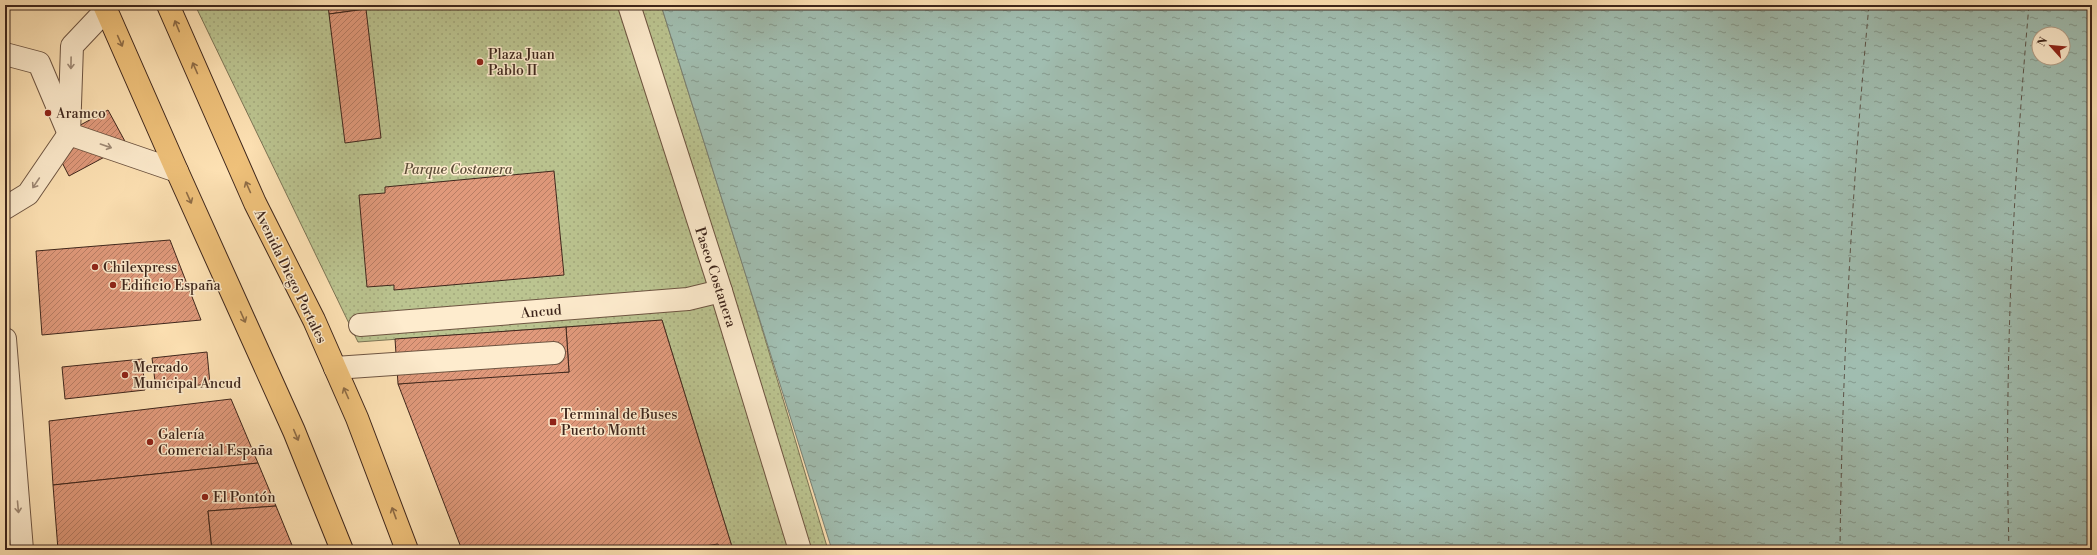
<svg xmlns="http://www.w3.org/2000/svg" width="2097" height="555" font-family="'Libre Bodoni',serif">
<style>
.park{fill:url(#park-dots);stroke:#7c7556}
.water{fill:url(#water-ripples);stroke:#798175;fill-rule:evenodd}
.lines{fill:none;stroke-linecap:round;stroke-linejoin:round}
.ferry{stroke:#5b5348;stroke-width:1;stroke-dasharray:5 4;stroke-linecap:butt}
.building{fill:url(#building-hatch);stroke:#3e261c}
.minor-casing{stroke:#6e5542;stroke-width:24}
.highway-casing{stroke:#3e261c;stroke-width:24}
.minor{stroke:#feecce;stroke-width:22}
.highway{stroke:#efc17a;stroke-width:22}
.oneway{stroke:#8e6c46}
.oneway2{stroke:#9e8975}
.poi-dot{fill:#8f2418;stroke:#feecce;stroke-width:1.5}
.labels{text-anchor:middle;stroke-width:3;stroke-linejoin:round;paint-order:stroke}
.poi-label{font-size:14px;fill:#3e261c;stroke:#feecce;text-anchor:start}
.park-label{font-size:14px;font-style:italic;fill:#5d4e39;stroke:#feecce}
.street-label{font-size:14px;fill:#3e261c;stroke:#feecce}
</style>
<defs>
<pattern id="park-dots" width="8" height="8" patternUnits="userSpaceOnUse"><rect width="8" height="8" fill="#bbc490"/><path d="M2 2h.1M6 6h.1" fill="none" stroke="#a2a87c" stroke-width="1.8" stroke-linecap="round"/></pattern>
<pattern id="water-ripples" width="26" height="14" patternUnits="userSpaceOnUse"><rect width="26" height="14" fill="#a0bdb0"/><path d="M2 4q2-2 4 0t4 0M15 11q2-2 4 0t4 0" fill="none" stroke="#84998e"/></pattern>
<pattern id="building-hatch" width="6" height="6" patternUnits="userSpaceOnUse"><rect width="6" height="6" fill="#e0997b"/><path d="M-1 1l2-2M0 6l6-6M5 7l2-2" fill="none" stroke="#b77d64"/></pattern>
</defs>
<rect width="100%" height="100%" fill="#fee2b4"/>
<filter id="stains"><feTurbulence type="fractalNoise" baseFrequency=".005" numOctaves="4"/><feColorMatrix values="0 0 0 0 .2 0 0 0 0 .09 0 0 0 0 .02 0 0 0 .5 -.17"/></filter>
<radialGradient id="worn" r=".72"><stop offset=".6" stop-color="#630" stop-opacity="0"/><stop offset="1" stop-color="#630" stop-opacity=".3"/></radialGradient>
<path class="park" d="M195,5h466l88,280 79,265h-95l-71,-230 -304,22z"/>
<path class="water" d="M661,5h1431v545h-1260zM2039,34h24v24h-24z"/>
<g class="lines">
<g class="ferry">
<path d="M1840,550c2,-182 12,-364 29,-545"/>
<path d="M2009,550c-5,-181 4,-364 20,-545"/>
</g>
</g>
<g class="building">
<path d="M328,5h37l1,4 -37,5z"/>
<path d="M366,9l15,129 -36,5 -16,-129z"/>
<path d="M108,110l19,35 -58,31 -18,-35z"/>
<path d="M554,171l10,104 -170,15v-5l-27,2 -8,-92 26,-2v-6z"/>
<path d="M170,240l31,80 -159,15 -6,-84z"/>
<path d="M662,320l71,230h-271l-64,-166 117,-10 54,-2 -3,-45z"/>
<path d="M566,327l3,45 -171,12 -3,-45z"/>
<path d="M207,352l3,32 -54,5 -4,-31z"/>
<path d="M142,359l3,31 -80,9 -3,-32z"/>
<path d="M231,399l27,64 -205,22 -4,-64z"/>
<path d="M258,463l18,43 -68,5 4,39h-154l-5,-65z"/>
<path d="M276,506l18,44h-82l-4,-39z"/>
<path d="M718,544l3,6h-43z"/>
</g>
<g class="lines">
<defs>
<g id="minor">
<path d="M629,5l92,286 79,259"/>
<path d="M5,54l34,9 30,71 108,37"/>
<path d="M5,208l23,-14 41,-60 3,-88 34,-36"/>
<path d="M360,325l328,-26 33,-8"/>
<path d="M5,339l17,211"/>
<path d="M335,368l219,-15"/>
</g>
<g id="highway">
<path d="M104,5l73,166 117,260 48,119"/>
<path d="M168,5l87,198 59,117 43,98 50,132"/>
</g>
</defs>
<use href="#minor" class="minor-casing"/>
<use href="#highway" class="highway-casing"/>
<use href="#minor" class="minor"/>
<use href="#highway" class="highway"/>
</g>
<defs><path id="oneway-shaft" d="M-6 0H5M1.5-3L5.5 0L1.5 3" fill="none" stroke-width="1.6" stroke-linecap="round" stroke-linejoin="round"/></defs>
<g class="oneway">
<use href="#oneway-shaft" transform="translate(177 26) rotate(-112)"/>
<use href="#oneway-shaft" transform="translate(120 41) rotate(66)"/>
<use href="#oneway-shaft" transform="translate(195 68) rotate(-114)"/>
<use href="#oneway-shaft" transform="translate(248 187) rotate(-114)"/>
<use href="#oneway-shaft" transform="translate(189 198) rotate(66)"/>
<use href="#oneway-shaft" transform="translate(243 317) rotate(66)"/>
<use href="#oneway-shaft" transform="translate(346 393) rotate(-114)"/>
<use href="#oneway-shaft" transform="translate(296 435) rotate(67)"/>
<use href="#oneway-shaft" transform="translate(394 513) rotate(-110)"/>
</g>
<g class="oneway2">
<use href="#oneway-shaft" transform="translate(71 63) rotate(91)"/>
<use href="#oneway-shaft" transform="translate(106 146) rotate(19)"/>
<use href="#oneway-shaft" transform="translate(36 183) rotate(124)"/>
<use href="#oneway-shaft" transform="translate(18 507) rotate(85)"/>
</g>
<g class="poi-dot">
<circle cx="480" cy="62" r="4"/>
<circle cx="48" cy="113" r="4"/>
<circle cx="95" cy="267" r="4"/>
<circle cx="113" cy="285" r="4"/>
<circle cx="125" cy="375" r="4"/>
<rect x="549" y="418" width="8" height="8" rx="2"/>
<circle cx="150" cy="442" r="4"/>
<circle cx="205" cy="497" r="4"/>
</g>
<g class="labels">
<g class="poi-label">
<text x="488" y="59">Plaza Juan<tspan x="488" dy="16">Pablo II</tspan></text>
<text x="56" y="118">Aramco</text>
<text x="103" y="272">Chilexpress</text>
<text x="121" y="290">Edificio España</text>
<text x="133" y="372">Mercado<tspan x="133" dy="16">Municipal Ancud</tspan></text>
<text x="561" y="419">Terminal de Buses<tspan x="561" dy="16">Puerto Montt</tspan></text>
<text x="158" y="439">Galería<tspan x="158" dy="16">Comercial España</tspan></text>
<text x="213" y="502">El Pontón</text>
</g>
<g class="park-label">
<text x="458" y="174">Parque Costanera</text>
</g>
<g class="street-label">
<text transform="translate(291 276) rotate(64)" y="5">Avenida Diego Portales</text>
<text transform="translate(716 277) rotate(72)" y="5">Paseo Costanera</text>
<text transform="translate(541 311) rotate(-5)" y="5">Ancud</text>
</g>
</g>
<rect width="2097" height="555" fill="none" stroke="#fee2b4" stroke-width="20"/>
<rect x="6" y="6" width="2085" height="543" fill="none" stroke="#3e261c" stroke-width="2"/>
<rect x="10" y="10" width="2077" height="535" fill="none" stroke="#3e261c"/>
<g transform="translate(2051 46) rotate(297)"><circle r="19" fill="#feecce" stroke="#b19d87"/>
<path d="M0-3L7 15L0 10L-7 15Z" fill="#8f2418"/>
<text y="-6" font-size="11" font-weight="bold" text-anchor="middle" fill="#3e261c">N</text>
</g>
<rect width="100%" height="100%" filter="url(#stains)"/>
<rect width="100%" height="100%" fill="url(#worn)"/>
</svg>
